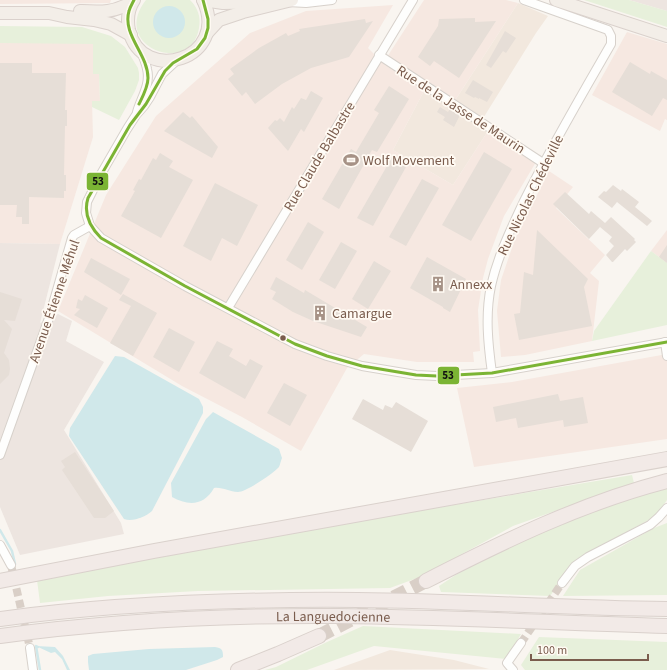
<svg xmlns="http://www.w3.org/2000/svg" width="667" height="670" font-family="'Source Sans 3',sans-serif">
<style>
.residential{fill:#f2e8de}
.commercial{fill:#f6e8e1}
.industrial{fill:#ede5e0}
.green{fill:#e7f0db}
.water{fill:#d0e8ea}
.lines{fill:none;stroke-linecap:round;stroke-linejoin:round}
.stream{stroke:#d0e8ea;stroke-width:2.5}
.building{fill:#e6ded7}
.street-tunnel{stroke:#d9cfc7;stroke-width:8;stroke-dasharray:8 4;stroke-linecap:butt}
.highway-tunnel{stroke:#d9cfc7;stroke-width:14;stroke-dasharray:14 7;stroke-linecap:butt}
.street-casing{stroke:#d7d1cb;stroke-width:10}
.primary-casing{stroke:#dad1cc;stroke-width:14}
.highway-casing{stroke:#dad1cc;stroke-width:16}
.street{stroke:#fefefd;stroke-width:8}
.primary{stroke:#f3eee8;stroke-width:12}
.highway{stroke:#f2eae7;stroke-width:14}
.bus-1-casing{stroke:#fffaf3;stroke-width:6}
.bus-1{stroke:#7bb434;stroke-width:3}
.bus-dot{fill:#7a5c4d;stroke:#fffaf3;stroke-width:1.5}
.labels{text-anchor:middle;stroke-width:3.5;stroke-linejoin:round;paint-order:stroke}
.street-label{font-size:14px;fill:#7a5c4d;stroke:#fffaf3}
.poi-label{font-size:14px;fill:#7a5c4d;stroke:#fffaf3;text-anchor:start}
.line-badge{stroke:#fffaf3;stroke-width:1.5}
.pale-badge-label{font-size:11px;text-anchor:middle;font-weight:bold;fill:#111}
</style>
<rect width="100%" height="100%" fill="#f9f5f0"/>
<g class="residential">
<path d="M518,3l30,13 -12,17 -54,87 6,11 -35,54 -60,-35 31,-59 -39,-26 2,-8 67,45z"/>
<path d="M390,650l64,10 35,9 -155,1z"/>
</g>
<g class="commercial">
<path d="M0,0h111l-1,3 -110,1z"/>
<path d="M424,0h82l12,3 -64,99 -67,-45z"/>
<path d="M393,5l-25,43 17,17 39,26 -31,59 60,35 35,-54 48,31 -32,54 -16,43 -5,19 -5,32 2,41 -7,1 1,10h-57l-53,-8 -17,14 -46,83 -59,-34 -60,-31 -124,-75 48,-116 50,-79 94,-83 56,-22z"/>
<path d="M0,28l93,16v29l6,1 1,27h-8l1,36 -33,107 -60,-1z"/>
<path d="M627,32l40,12v76l-2,-1 -5,12 -68,-36z"/>
<path d="M549,171l24,16 -17,21 49,47 -15,18 9,8 -7,60 -67,14 -24,2 -4,-46 4,-31 14,-41z"/>
<path d="M667,230v33l-16,-12z"/>
<path d="M667,354v85l-193,28 -17,-79 55,-6z"/>
</g>
<g class="industrial">
<path d="M629,0h38v11z"/>
<path d="M0,243l60,1 -20,79 18,-9 14,7 -6,20 38,21 -40,68 57,93 3,11 -104,21 -20,-48z"/>
</g>
<g class="green">
<path d="M146,0h44c8,8 11,17 9,28 -8,49 -90,19 -53,-28z"/>
<path d="M584,0h45l38,11v16z"/>
<path d="M0,26l82,1 29,9 14,11 13,21 1,5v7l-4,11 -16,29 -27,-13v-6h8l-1,-27h-6v-30l-93,-1z"/>
<path d="M651,251l16,12v62l-75,16 2,-10z"/>
<path d="M632,475l2,8 -121,43 -93,51 -30,11 -192,3 -90,5 -68,7 -3,-23 315,-58z"/>
<path d="M667,488v12l-11,16 -79,43 -27,37 -109,-4 -2,-6 41,-27 107,-47z"/>
<path d="M667,523v72l-104,1 17,-26 74,-42z"/>
<path d="M363,626l158,8 -15,25 -132,-13 -67,24h-42l11,-3 51,-25z"/>
<path d="M539,637l128,5v28h-142l-4,-5z"/>
</g>
<g class="water">
<circle cx="169" cy="22" r="16"/>
<path d="M115,356l9,1 75,42 4,8v6l-51,98c-7,6 -19,11 -28,8l-55,-83 1,-8z"/>
<path d="M213,412l66,37 3,9c-1,2 -2,7 -3,9 -5,6 -33,25 -41,25 -9,0 -15,-5 -24,-4 -10,18 -26,18 -42,9l-1,-14 35,-64z"/>
<path d="M36,646l19,1 8,9 7,14h-3l-5,-11 -7,-7 -4,1z"/>
<path d="M215,647c7,1 8,3 8,10l-6,3 -31,10h-97l-1,-8v-6l5,-2 56,-5z"/>
</g>
<g class="lines">
<g class="stream">
<path d="M0,530l12,21 3,13"/>
<path d="M38,647l-2,-1 4,24"/>
</g>
</g>
<g class="building">
<path d="M475,18v4l21,-1 -37,57 -25,-17 -4,5 -12,-9 20,-31 1,-7z"/>
<path d="M365,19l1,4 7,-2 -24,36 -38,11 -29,16 -27,20 -9,-12 -4,4 -14,-17 6,-5 -4,-5 29,-21 27,-15 2,3 12,-5 -1,-2z"/>
<path d="M505,31l11,7 -10,15 -3,-2 -12,17 -5,-3z"/>
<path d="M630,62l20,12 1,-3 16,9v20l-4,-2 -11,18 -40,-24z"/>
<path d="M0,63h32v10h34l-1,37h2v16h-2l-1,49h2v16h-2v7l-35,-1v27h-7v-7h-6l1,-12h-17z"/>
<path d="M473,80l20,12 -6,10 -8,-4v1l-4,-2 -1,1 -9,-5z"/>
<path d="M389,86l20,13 -32,53 -5,-2 -33,59 -17,-10 29,-50 5,3 23,-39 -5,-3z"/>
<path d="M311,91l12,7 -19,34 -3,-3 -13,22 -20,-23 7,-8 2,1 3,-3 4,4 8,-15 2,2 7,-11 5,2z"/>
<path d="M440,107l8,5 2,-3 10,6 -6,12 -11,-7 2,-3 -8,-5z"/>
<path d="M183,112l7,6 2,-2 26,31 -6,11 -48,-27z"/>
<path d="M484,152l28,17 -41,72 -29,-16z"/>
<path d="M160,153l13,8 -4,6 24,13 -32,58 -40,-22 14,-25 -2,-1 6,-11 2,1 12,-22 3,2z"/>
<path d="M386,155l20,12 -33,59 -16,-8 30,-52 -7,-2z"/>
<path d="M422,179l17,9 -33,58 -17,-9z"/>
<path d="M215,183l43,22 -21,41 -15,-8 -11,23 -28,-15z"/>
<path d="M613,185l8,6 1,-2 17,13 -4,5 17,14 -5,5 -30,-24 -5,6 -14,-11 6,-6 2,1z"/>
<path d="M565,192l24,22 2,-3 14,12 6,-6 24,22 -1,1 2,2 -9,9 -2,-2 -12,13h-1l-6,-7 8,-9 -5,-5 3,-4 -12,-10 -11,12 -36,-35z"/>
<path d="M308,222l16,10 -22,38 -16,-10z"/>
<path d="M537,230l51,49 -4,8 8,39 -73,14 -5,-26 6,-1 4,-41 9,3z"/>
<path d="M341,242l16,9 -22,38 -16,-9z"/>
<path d="M667,245v18l-8,-6z"/>
<path d="M427,257l39,22 -16,33 -7,-4v-1l-33,-19z"/>
<path d="M91,258l39,21 -9,16 -37,-23z"/>
<path d="M374,261l17,10 -23,38 -16,-10z"/>
<path d="M276,277l28,16 1,-3 62,37 -6,10 -48,-16 -20,-9 -21,-13 4,-7 -6,-3z"/>
<path d="M0,292l22,7 -7,22 -11,-1 8,9 -8,24 5,7 1,9 -1,6 -9,9z"/>
<path d="M123,294l34,19 -24,43 -23,-13 21,-37 -12,-6z"/>
<path d="M85,295l23,13 -11,20 -23,-13 6,-6 -4,-1 2,-9 4,2z"/>
<path d="M169,328l26,14 -16,30 -26,-15z"/>
<path d="M217,341l16,8 -4,7 17,10 4,-7 13,7 -18,33 -46,-26z"/>
<path d="M284,383l23,12 -17,31 -23,-13z"/>
<path d="M558,394l2,7 23,-4 5,26 -24,4 -1,-7 -45,8 -2,-10 -20,4 -3,-15z"/>
<path d="M363,399l20,11 2,-5 7,3 4,-6 32,19 -17,31 -59,-33z"/>
<path d="M75,452l39,59 -9,7h-11l-32,-48 3,-3 -4,-6z"/>
</g>
<g class="lines">
<g class="street-tunnel">
<path d="M11,565l19,83"/>
<path d="M521,643l41,-60"/>
</g>
<path class="highway-tunnel" d="M319,636l107,-55"/>
<defs>
<g id="street">
<path d="M287,2l19,1 26,-3"/>
<path d="M379,55l164,108"/>
<path d="M176,61l-14,13 -12,23 -6,9 -8,9 -9,14 -26,45 -14,28 -1,11 4,13 11,12 84,48 110,58 32,12 35,10 54,9 21,1 55,-3 175,-31"/>
<path d="M137,112c4,-14 14,-28 10,-43 -1,-6 -4,-12 -6,-18"/>
<path d="M228,308l185,-308"/>
<path d="M665,342l2,14"/>
<path d="M492,373c-4,-29 -7,-58 -1,-87 7,-31 20,-57 33,-85 27,-54 57,-105 87,-157v-8l-3,-6 -84,-30"/>
<path d="M0,455l49,-137 23,-80 2,-3 16,-9"/>
<path d="M0,545l11,20"/>
<path d="M562,583l13,-17 13,-9 62,-32 9,-8 8,-9"/>
<path d="M30,648l3,22"/>
<path d="M513,670l-6,-7 14,-20"/>
</g>
<g id="primary">
<path d="M134,0c-6,9 -7,20 -5,30 13,56 102,29 74,-30"/>
<path d="M203,0l20,3 40,-1"/>
<path d="M556,0l111,36"/>
<path d="M80,11c21,1 34,2 52,-9"/>
<path d="M0,13h49l18,4 27,3 17,4 20,11"/>
<path d="M207,33l12,-13 24,-8 49,-12"/>
</g>
<g id="highway">
<path d="M0,581l154,-30 513,-92"/>
<path d="M426,581c78,-40 156,-78 241,-100"/>
<path d="M0,619c119,-16 239,-20 358,-19 103,1 206,8 309,9"/>
<path id="s1" d="M0,636c112,-15 225,-21 338,-20 110,1 219,7 329,10"/>
<path d="M238,670l40,-16 41,-18"/>
</g>
</defs>
<use href="#street" class="street-casing"/>
<use href="#primary" class="primary-casing"/>
<use href="#highway" class="highway-casing"/>
<use href="#street" class="street"/>
<use href="#primary" class="primary"/>
<use href="#highway" class="highway"/>
<defs>
<g id="bus-1">
<path d="M134,0c-2,4 -4,7 -5,11 -7,24 19,43 19,67 0,9 -5,18 -9,26"/>
<path d="M203,0l5,19v9l-3,10 -8,11 -24,14 -8,8 -19,33 -16,21 -42,73c-5,16 2,29 13,40l84,48 110,58 32,12 35,10 54,9 21,1 55,-3 175,-31"/>
</g>
</defs>
<use href="#bus-1" class="bus-1-casing"/>
<use href="#bus-1" class="bus-1"/>
</g>
<defs>
<symbol id="stadium-bare" viewBox="-9 -9 18 18"><path d="M0-5a6.5 5 0 1 0 0 10a6.5 5 0 1 0 0-10ZM-3.5-1.8h7v3.6h-7Z" fill="#a69286" stroke="#fffaf3" stroke-width="2.5" paint-order="stroke"/></symbol>
<symbol id="building-bare" viewBox="-9 -9 18 18"><path d="M-4-6H4V6H1V3H-1V6H-4ZM-2.5-4.3h1.7v1.8h-1.7ZM.8-4.3h1.7v1.8H.8ZM-2.5-1h1.7V.8h-1.7ZM.8-1h1.7V.8H.8Z" fill="#a69286" stroke="#fffaf3" stroke-width="2.5" paint-order="stroke"/></symbol>
</defs>
<g fill-rule="evenodd">
<use href="#stadium-bare" x="340" y="149" width="22" height="22"/>
<use href="#building-bare" x="427" y="273" width="22" height="22"/>
<use href="#building-bare" x="309" y="302" width="22" height="22"/>
</g>
<circle class="bus-dot" cx="283" cy="338" r="3.5"/>
<g class="labels">
<g class="street-label">
<text transform="translate(461 109) rotate(33)" y="5">Rue de la Jasse de Maurin</text>
<text transform="translate(319 156) rotate(-59)" y="5">Rue Claude Balbastre</text>
<text transform="translate(530 195) rotate(-64)" y="5">Rue Nicolas Chédeville</text>
<text transform="translate(54 301) rotate(-71)" y="5">Avenue Étienne Méhul</text>
<text dy="5" stroke="none"><textPath href="#s1" startOffset="334">La Languedocienne</textPath></text>
</g>
<g class="poi-label">
<text x="363" y="165">Wolf Movement</text>
<text x="450" y="289">Annexx</text>
<text x="332" y="318">Camargue</text>
</g>
</g>
<g class="line-badge">
<rect x="86" y="172" width="23" height="19" rx="4" fill="#7bb434"/>
<rect x="437" y="366" width="23" height="19" rx="4" fill="#7bb434"/>
</g>
<g class="pale-badge-label">
<text x="98" y="185">53</text>
<text x="448" y="379">53</text>
</g>
<path d="M531 654v6h117v-6" fill="none" stroke="#7a5c4d" stroke-width="2"/>
<text x="537" y="654" font-size="12" fill="#7a5c4d" stroke="#fffaf3" stroke-width="3" paint-order="stroke">100 m</text>
</svg>
